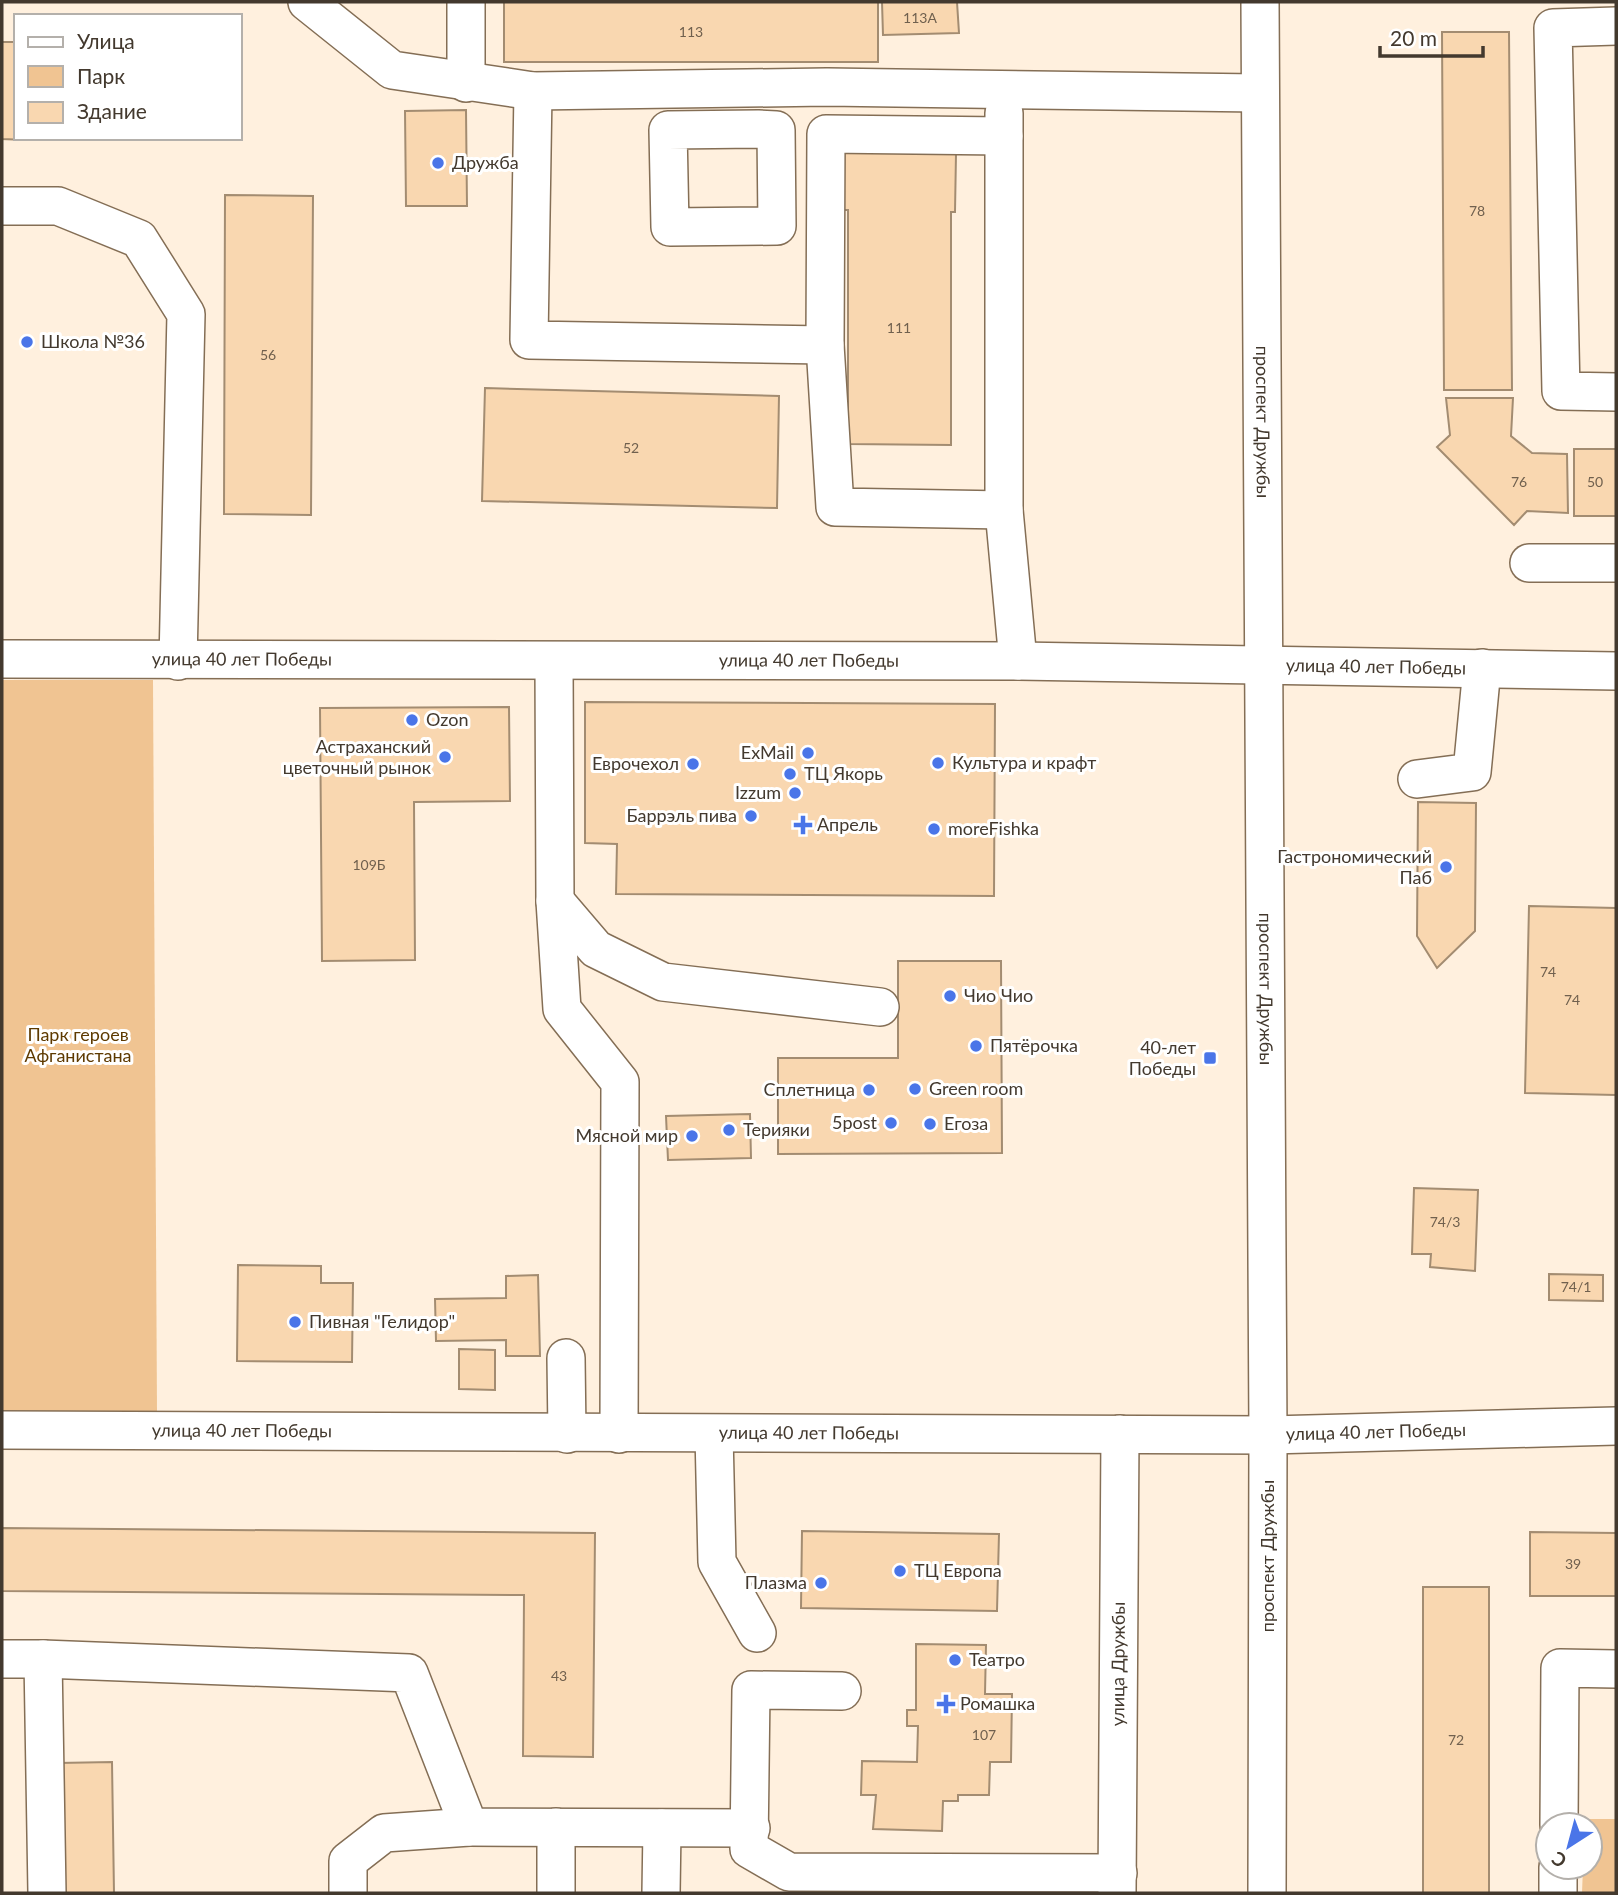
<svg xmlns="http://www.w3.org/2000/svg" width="1618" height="1895" font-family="Lato,sans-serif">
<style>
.green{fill:#f0c492}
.building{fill:#f9d7b0;stroke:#a38c71;stroke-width:2}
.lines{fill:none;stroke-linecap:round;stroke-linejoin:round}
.minor-casing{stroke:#846e55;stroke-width:40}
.minor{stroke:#fff;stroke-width:37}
.poi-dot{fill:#4a75e8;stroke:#fff;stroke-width:2.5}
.labels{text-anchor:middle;stroke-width:6;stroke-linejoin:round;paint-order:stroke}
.number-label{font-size:14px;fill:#70604e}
.poi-label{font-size:18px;fill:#43392e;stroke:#fff;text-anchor:start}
.street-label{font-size:18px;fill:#43392e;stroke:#fff}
.park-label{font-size:18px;fill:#5e3a00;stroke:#fff}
</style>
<rect width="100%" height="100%" fill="#fff0de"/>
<g class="green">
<path d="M2,680h151l4,733 -155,-2z"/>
<path d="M1586,1819h30v74h-34l1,-26h7v-42h-4z"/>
</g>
<g class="building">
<rect x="504" y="2" width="374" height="60"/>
<path d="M882,2h75l2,31 -76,2z"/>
<path d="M1442,32h67l3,358h-68z"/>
<path d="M2,42h14v96l11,2 -25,-1z"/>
<path d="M466,110l1,96h-61l-1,-95z"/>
<path d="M842,152l114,2 -1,58h-4v233l-103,-1v-234h-6z"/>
<path d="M225,195l88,1 -2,319 -87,-1z"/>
<path d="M485,388l294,8 -2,112 -295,-7z"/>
<path d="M1446,398h67l-2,38 21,17 35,1 1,59 -41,-2 -13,14 -77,-78 13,-12z"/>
<rect x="1574" y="449" width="42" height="67"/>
<path d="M585,702l410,2 -1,192 -378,-2 1,-50 -32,-1z"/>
<path d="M509,707l1,94 -96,1 1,158 -93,1 -2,-253z"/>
<path d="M1418,802l58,1 -1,128 -38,37 -20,-32z"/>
<path d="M1529,906l87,2v187l-91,-2z"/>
<path d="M898,961h103l1,192 -224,1v-96h120z"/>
<path d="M750,1114l1,44 -83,2 -2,-44z"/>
<path d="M1414,1188l64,2 -3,81 -45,-4 1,-13h-19z"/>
<path d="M238,1265l83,1v17h32l-1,79 -115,-1z"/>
<path d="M1549,1274l54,1v26l-54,-1z"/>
<path d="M538,1275l2,81h-34v-16l-70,1 -1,-42 71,-1v-22z"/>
<path d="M459,1349l36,1v40l-36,-1z"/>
<path d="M2,1528l593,5 -2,224 -70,-1 1,-161 -522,-4z"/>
<path d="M802,1531l197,3 -2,77 -196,-3z"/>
<path d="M1530,1532l86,1v63h-86z"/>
<rect x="1423" y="1587" width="66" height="306"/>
<path d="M916,1644l70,1 -1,49h27l-1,68h-21l-1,33h-31v6h-15l-1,30 -69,-2 3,-34h-15l1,-34 55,1 1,-36h-11v-16h9z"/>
<path d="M112,1762l2,131h-54l-2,-130z"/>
</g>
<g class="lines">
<defs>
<g id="minor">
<path d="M307,2l85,68 141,21 294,-4 431,6"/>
<path d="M466,2v81"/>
<path id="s1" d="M1260,2l8,1433 -1,458"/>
<path d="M1616,26l-63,2 8,363 55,1"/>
<path d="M533,91l-4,249 296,5"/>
<path d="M1004,113v397l14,151"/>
<path d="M758,129l18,1 1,96 -107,1 -2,-97z"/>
<path d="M1004,136l-178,-2 -1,211 10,162 169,3"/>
<path d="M2,206h56l81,33 47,75 -8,347"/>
<path d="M1529,563h87"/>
<path id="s2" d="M2,659l1016,2 598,10"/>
<path d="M554,661l1,240 7,108 58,73 -1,352"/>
<path d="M1417,779l55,-7 10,-104"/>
<path d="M555,901l41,48 67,33 217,25"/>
<path d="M566,1358l1,76"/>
<path id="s3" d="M2,1430l1266,5 348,-9"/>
<path d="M714,1434l3,128 40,71"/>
<path d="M2,1659h41l4,234"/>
<path d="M43,1659l366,14 60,154 282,1"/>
<path d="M842,1691l-91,-1 -2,159 40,23 329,1"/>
<path d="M1559,1825l1,-157 56,1"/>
<path d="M348,1893v-32l36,-28 85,-6"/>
<path d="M556,1893v-66"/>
<path d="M661,1893l1,-65"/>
<path id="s4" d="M1117,1893l3,-459"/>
<path d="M1558,1893v-26"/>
</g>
</defs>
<use href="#minor" class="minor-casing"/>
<use href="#minor" class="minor"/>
</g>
<g class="poi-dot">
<circle cx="438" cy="163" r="7"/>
<circle cx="27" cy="342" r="7"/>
<circle cx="412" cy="720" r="7"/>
<circle cx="808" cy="753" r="7"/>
<circle cx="445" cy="757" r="7"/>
<circle cx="938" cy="763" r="7"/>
<circle cx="693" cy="764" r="7"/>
<circle cx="790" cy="774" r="7"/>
<circle cx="795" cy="793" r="7"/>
<circle cx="751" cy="816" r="7"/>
<path d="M799.5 814.5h7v7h7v7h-7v7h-7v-7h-7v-7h7z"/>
<circle cx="934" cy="829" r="7"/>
<circle cx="1446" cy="867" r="7"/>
<circle cx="950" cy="996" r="7"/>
<circle cx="976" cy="1046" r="7"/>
<rect x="1203" y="1051" width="14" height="14" rx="3.5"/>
<circle cx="915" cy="1089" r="7"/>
<circle cx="869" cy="1090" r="7"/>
<circle cx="891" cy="1123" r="7"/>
<circle cx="930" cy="1124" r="7"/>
<circle cx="729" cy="1130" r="7"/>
<circle cx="692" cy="1136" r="7"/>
<circle cx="295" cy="1322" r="7"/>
<circle cx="900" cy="1571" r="7"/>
<circle cx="821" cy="1583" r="7"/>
<circle cx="955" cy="1660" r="7"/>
<path d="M942.5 1693.5h7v7h7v7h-7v7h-7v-7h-7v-7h7z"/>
</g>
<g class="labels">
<g class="number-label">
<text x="920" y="23">113А</text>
<text x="691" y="37">113</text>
<text x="1477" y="216">78</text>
<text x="899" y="333">111</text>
<text x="268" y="360">56</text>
<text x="631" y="453">52</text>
<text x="1519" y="487">76</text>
<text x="1595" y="487">50</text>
<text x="369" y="870">109Б</text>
<text x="1548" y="977">74</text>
<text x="1572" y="1005">74</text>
<text x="1445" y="1227">74/3</text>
<text x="1576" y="1292">74/1</text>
<text x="1573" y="1569">39</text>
<text x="559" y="1681">43</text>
<text x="984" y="1740">107</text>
<text x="1456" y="1745">72</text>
</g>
<g class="poi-label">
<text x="452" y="169">Дружба</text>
<text x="41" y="348">Школа №36</text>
<text x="426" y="726">Ozon</text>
<text x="431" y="753" text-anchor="end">Астраханский<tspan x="431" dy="21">цветочный рынок</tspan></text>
<text x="794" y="759" text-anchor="end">ExMail</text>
<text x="952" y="769">Культура и крафт</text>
<text x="679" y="770" text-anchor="end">Еврочехол</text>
<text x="804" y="780">ТЦ Якорь</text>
<text x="781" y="799" text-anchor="end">Izzum</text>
<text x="737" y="822" text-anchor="end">Баррэль пива</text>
<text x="817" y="831">Апрель</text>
<text x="948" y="835">moreFishka</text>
<text x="1432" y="863" text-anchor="end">Гастрономический<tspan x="1432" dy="21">Паб</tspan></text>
<text x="964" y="1002">Чио Чио</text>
<text x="990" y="1052">Пятёрочка</text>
<text x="1196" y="1054" text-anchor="end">40-лет<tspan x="1196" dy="21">Победы</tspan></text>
<text x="929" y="1095">Green room</text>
<text x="855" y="1096" text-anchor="end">Сплетница</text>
<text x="877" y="1129" text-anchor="end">5post</text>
<text x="944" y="1130">Егоза</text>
<text x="743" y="1136">Терияки</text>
<text x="678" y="1142" text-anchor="end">Мясной мир</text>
<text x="309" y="1328">Пивная "Гелидор"</text>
<text x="914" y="1577">ТЦ Европа</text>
<text x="807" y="1589" text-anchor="end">Плазма</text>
<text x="969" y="1666">Театро</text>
<text x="960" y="1710">Ромашка</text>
</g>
<g class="street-label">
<text dy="6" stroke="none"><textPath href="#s1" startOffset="420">проспект Дружбы</textPath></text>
<text dy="6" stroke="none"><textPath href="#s2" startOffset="240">улица 40 лет Победы</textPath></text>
<text dy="6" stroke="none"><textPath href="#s2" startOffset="807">улица 40 лет Победы</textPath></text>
<text dy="6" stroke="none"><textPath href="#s2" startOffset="1374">улица 40 лет Победы</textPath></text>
<text dy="6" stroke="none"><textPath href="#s1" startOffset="987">проспект Дружбы</textPath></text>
<text dy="6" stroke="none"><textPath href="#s3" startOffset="240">улица 40 лет Победы</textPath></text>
<text dy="6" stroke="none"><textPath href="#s3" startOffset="1374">улица 40 лет Победы</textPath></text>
<text dy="6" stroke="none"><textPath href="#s3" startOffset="807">улица 40 лет Победы</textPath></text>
<text transform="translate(1268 1556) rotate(-90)" y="6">проспект Дружбы</text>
<text dy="6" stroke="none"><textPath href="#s4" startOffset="229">улица Дружбы</textPath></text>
</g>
<g class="park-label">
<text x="78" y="1041">Парк героев<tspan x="78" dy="21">Афганистана</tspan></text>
</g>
</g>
<rect width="1618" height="1895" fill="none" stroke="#43392e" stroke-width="7"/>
<rect x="14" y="14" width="228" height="126" fill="#ffffff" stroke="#b4b0ab" stroke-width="2"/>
<rect x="28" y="37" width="35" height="10" fill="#ffffff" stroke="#b4b0ab" stroke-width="2"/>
<text x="77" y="49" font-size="21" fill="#43392e">Улица</text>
<rect x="28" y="66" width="35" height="21" fill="#f0c492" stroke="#b4b0ab" stroke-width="2"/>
<text x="77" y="84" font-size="21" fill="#43392e">Парк</text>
<rect x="28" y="102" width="35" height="21" fill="#f9d7b0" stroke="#b4b0ab" stroke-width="2"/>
<text x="77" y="119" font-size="21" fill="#43392e">Здание</text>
<g transform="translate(1569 1846) rotate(216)"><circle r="33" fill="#ffffff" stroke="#b4b0ab" stroke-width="2"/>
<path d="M0-5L12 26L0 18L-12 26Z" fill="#4a75e8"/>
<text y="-10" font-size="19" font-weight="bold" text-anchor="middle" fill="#43392e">С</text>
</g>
<path d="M1380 46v10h103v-10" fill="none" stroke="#43392e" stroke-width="3.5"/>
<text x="1390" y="46" font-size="21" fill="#43392e" stroke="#ffffff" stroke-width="5" paint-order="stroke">20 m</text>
</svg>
